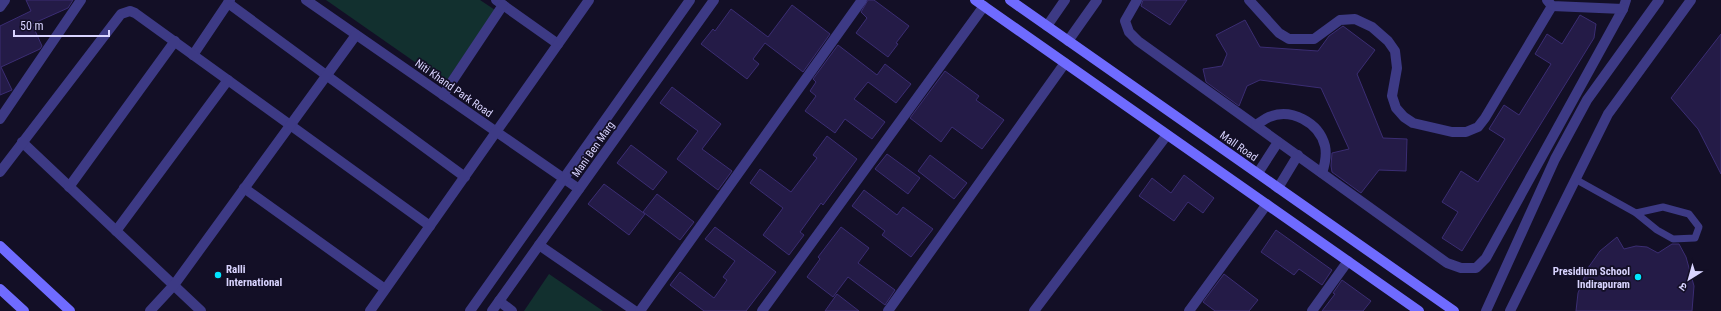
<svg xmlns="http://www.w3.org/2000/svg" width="1721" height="311" font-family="'Roboto Condensed','Noto Sans Devanagari',sans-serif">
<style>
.green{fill:#12302f}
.building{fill:#241b47;stroke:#3b2d73}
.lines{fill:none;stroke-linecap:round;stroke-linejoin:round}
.lane{stroke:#3d3a85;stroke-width:7}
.street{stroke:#3d3a85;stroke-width:10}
.secondary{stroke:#6f6bff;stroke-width:10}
.poi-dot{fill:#00e5ff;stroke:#130f26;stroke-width:1.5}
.labels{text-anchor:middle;stroke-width:3.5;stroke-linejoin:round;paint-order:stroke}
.street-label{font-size:11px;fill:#d9d4ff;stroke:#130f26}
.poi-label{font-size:11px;font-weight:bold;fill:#d9d4ff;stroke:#130f26;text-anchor:start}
</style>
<rect width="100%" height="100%" fill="#130f26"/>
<g class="green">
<path d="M326,0h154l15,10 -50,73z"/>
<path d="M549,274l54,37h-79z"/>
</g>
<g class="building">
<path d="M26,0h47l-5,8 -36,16 10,22 -2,3 -39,18 11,23 -12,5v-69l31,-15z"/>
<path d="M868,0h6l35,26 -13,17 2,1 -10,13 -32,-24 11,-15 -6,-6z"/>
<path d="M1143,0h44l-17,25 -29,-19z"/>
<path d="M792,5l38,29 -27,38 -38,-29 -12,16 6,5 -12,15 -46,-35 12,-15 2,2 16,-22 37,28z"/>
<path d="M1580,15l16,9 -2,14 -132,213 -20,-13 16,-26 -16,-10 19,-31 17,11 27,-43 -16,-10 15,-24 15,10 32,-51 -16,-10 12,-20 15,10z"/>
<path d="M1245,20l15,27 58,4 11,-15 14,-10 32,24 -18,24 26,64 24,1 -1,32 -27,-1 -18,23 -29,-21 -1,-6 1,-13 17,-4 -28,-61 -61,-8 -13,6 -8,20 -33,-24 -3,-13 19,-3 5,-12 -11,-19z"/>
<path d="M1721,34v140l-23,-45 -27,-31z"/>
<path d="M838,45l39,30 8,-11 26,20 -15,19 -28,-21 -14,17 31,23 -13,17 -27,-20 -10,14 -30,-22 11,-15 -6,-5 6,-9 -3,-3z"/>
<path d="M945,71l34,25 -3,4 28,20 -22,29 -30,-22 -11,15 -31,-24z"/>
<path d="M672,87l49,37 -19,25 30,22 -14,19 -41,-31 21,-28 -38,-28z"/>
<path d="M827,136l30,23 -34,46 -2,-2 -21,29 4,3 -15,20 -26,-20 20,-27 -33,-25 10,-14 31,23 26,-34 -4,-3z"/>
<path d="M631,145l36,27 -14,18 -36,-27z"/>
<path d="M887,154l33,24 -12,16 -33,-25z"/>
<path d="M930,155l37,28 -13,16 -36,-28z"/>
<path d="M1184,175l30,23 -11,15 -15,-11 -14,19 -35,-25 13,-18 19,15z"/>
<path d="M604,184l41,30 -16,21 -41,-31z"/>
<path d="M864,190l33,25 6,-8 30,22 -22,28 -29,-22 3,-4 -33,-25z"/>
<path d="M657,194l37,28 -14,18 -37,-28z"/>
<path d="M715,227l61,45 -30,39h-42l-34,-26 10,-13 34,26 13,-18 -4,-3 12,-16 -30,-22z"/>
<path d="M841,227l28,21 -11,15 37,27 -10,15 -37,-28 -15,20 -26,-20 13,-18 -2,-2z"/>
<path d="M1276,230l56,40 -10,15 -23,-16 -5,6 -33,-23z"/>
<path d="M1617,237l7,12 12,-3 11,1 11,6 14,-9h7l7,13 8,29 -2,25h-116l2,-18 10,-25 12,-17z"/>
<path d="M1224,274l34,26 -9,11h-34l-12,-9z"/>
<path d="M1342,280l29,21 -8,10h-41l13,-17 -2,-1z"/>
<path d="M837,294l22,17h-34z"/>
</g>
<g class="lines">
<path class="lane" d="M1575,179l61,34 21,17 16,9 22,-1 4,-11 -10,-13 -26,-7 -27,6"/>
<g class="street">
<path d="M306,0l273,189"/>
<path d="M496,0l62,44"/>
<path d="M1137,0l-12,21 4,11 9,9 309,222 14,5h15l10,-10 137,-249 3,-9"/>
<path d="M1249,0l30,33 10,6h25l26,-19 15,-1 17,8 16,14 7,10 2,17 -5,28 4,12 8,9 9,6 39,9h14l12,-5 7,-9 67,-112"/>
<path d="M1547,0l5,6 71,3"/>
<path d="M228,3l237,174"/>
<path d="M0,7l5,-7"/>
<path d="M1047,26l18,-26"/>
<path d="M1068,41l29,-41"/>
<path d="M193,55l37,-55"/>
<path d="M443,95l60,-90"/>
<path d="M0,119l81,-119"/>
<path d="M1256,125c4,-2 8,-6 13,-8 22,-9 50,5 56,29 2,9 0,18 -3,27"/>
<path d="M22,142l179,169"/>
<path d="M0,172l121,-158 9,-3 5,2 295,213"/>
<path d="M1258,173l20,-31"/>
<path d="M69,187l106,-146"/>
<path d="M244,188l141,101"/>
<path d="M1278,188l20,-33"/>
<path d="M116,231l112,-151"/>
<path d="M539,245l96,66"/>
<path d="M499,301l13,10"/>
<path d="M150,311l24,-26 182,-250"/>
<path d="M370,311l219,-311"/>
<path d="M470,311l220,-311"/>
<path d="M492,311l222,-311"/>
<path d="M640,311l222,-311"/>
<path d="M762,311l222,-305"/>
<path d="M888,311l177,-248"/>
<path d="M1034,311l133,-176"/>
<path d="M1189,311l78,-107"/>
<path d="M1312,311l36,-50"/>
<path d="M1486,311l69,-152 32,-59 72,-100"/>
<path d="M1510,311l98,-197 83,-114"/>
</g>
<g class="secondary">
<path d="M975,0l444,311"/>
<path d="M1010,0l444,311"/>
<path d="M0,246l70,65"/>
<path d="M0,289l24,22"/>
</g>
</g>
<g class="poi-dot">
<circle cx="218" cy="275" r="4"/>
<circle cx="1638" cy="277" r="4"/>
</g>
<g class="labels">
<g class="street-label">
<text transform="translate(454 88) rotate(35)" y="4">Niti Khand Park Road</text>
<text transform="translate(1239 146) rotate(35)" y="4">Mall Road</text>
<text transform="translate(593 149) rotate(-55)" y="4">Mani Ben Marg</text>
</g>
<g class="poi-label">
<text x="226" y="273">Ralli<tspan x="226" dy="13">International</tspan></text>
<text x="1630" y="275" text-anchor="end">Presidium School<tspan x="1630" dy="13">Indirapuram</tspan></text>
</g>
</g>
<g transform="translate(1689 279) rotate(217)" stroke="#130f26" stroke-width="3" paint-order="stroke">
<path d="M0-3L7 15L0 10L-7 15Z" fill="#d9d4ff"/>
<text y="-6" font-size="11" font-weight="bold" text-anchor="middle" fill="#d9d4ff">उ</text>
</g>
<path d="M14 30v6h95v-6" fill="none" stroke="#d9d4ff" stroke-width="2"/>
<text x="20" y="30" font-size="12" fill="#d9d4ff" stroke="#130f26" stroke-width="3" paint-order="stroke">50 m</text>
</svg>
